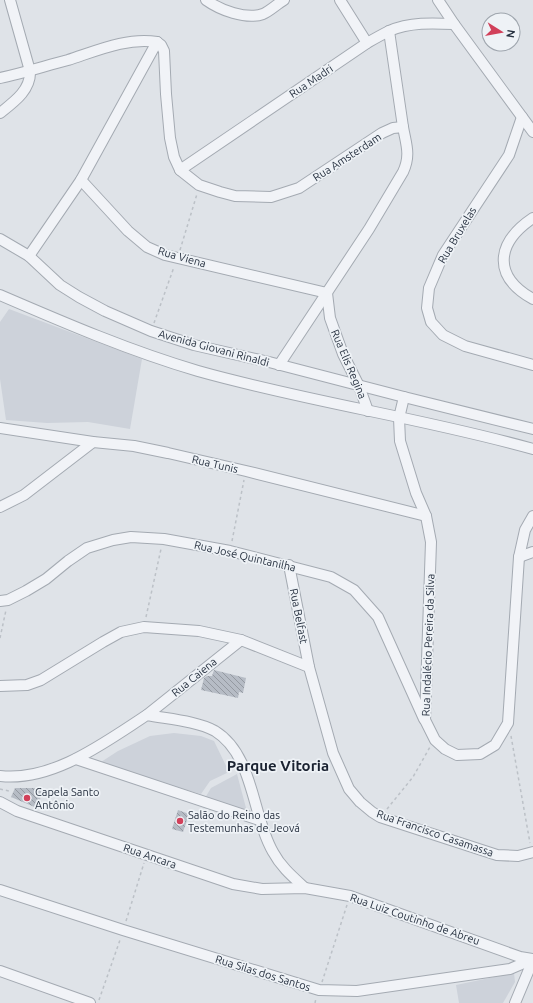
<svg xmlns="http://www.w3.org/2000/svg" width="533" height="1003" font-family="Ubuntu,sans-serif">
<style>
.built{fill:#cdd2da}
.building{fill:url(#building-back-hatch)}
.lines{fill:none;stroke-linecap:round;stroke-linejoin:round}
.minor-casing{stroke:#a4aab2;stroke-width:12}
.path{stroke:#bcc1c7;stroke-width:1.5;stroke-dasharray:3 3;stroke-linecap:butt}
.minor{stroke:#f1f3f7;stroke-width:10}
.poi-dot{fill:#d1405a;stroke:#eef2f6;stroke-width:1.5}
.labels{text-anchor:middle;stroke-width:3.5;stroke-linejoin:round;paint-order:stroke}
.street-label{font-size:11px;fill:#273140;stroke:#eef2f6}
.poi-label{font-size:11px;fill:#273140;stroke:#eef2f6;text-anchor:start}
.district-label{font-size:15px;font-weight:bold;fill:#1a2231;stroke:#eef2f6}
</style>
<defs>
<pattern id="building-back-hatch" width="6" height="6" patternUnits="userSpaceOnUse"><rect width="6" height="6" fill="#b6bcc5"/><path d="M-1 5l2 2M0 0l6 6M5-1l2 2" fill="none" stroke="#9499a1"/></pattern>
</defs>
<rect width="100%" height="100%" fill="#dfe3e8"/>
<g class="built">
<path d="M9,309l133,50 -12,70 -42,-7 -41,1 -41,-3 -6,-41v-57z"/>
<path d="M174,733l27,3 13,5 15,31 -19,9 -9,13 -103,-30 20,-13 32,-15z"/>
<path d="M237,774l9,34 -3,4 -38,-14 6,-10z"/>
<path d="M514,973l1,9 -12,21h-44l-3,-18z"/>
</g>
<g class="building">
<path d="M214,670l32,8 -3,15 -4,-1 -1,6 -37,-8 3,-12 3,-2h5z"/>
<path d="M15,788h27l-2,12 -3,8 -26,-11z"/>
<path d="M178,810l11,4 -6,18 -11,-3z"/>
</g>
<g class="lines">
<defs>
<g id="minor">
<path d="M206,0c14,10 40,20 57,14 7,-3 14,-10 21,-14"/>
<path d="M340,0l27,43"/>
<path d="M438,0l16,24 79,108"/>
<path d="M389,31l14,96"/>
<path d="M157,42l4,3 3,6 2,43 4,44 4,19 6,13 19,15 21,7 15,4 36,1 28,-9 83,-55 11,-5 10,-1c3,17 8,28 0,45l-34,57 -90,136"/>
<path d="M0,78c23,-5 45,-12 68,-18 28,-9 59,-23 89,-18"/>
<path d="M0,113c14,-11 31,-23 30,-42l-20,-71"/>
<path d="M522,117l-13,38 -66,100 -14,33 -2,20 4,14 12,13 22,11 68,19"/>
<path d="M180,170l187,-127c7,-4 14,-8 22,-12 21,-9 43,-8 65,-7"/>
<path d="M81,180l47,51 19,16 18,8 162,38"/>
<path d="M533,218c-37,25 -41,58 0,81"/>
<path d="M0,239l29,17 31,29 19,12 26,14 46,20 43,14 75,17 135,35 129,32"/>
<path d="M29,256l52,-76 76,-138"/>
<path d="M327,293l3,25 13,36 16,32 9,25"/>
<path d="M0,295c65,28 130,56 198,76 110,31 225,47 335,78"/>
<path d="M404,397l-5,21 1,23 16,52 10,23 5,26 -6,178 10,20 10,9 12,6 23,-1 15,-9 13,-22 11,-166 6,-27 8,-14"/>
<path d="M0,428l93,14 41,4 34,7 78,18 180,45"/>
<path d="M0,507l24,-12 69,-53"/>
<path d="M519,557l14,-5"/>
<path d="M289,565l20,102 24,86 16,36 11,13 12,10 8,5 117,38 21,1 15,-4"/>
<path d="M0,601l8,-1 18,-9 20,-12 22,-18 19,-13 26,-8 18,-3 33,2 66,12 101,26 23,13 24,27 46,102"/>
<path d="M0,686l27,-1 14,-5 62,-38 18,-10 23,-5 55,4 42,9 68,27"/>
<path d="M147,715l94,-75"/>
<path d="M76,759l183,61"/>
<path d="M0,776c53,6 105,-34 147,-61 21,4 50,6 68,16 39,24 37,85 58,121 8,15 20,25 32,36"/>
<path d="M0,802l17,9 216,73 29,5 43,-1 45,8 170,61 13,2"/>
<path d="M0,890l123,40 196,60 38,1 153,-22 23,-10"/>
<path d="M0,971l90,32"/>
<path d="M515,1003l18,-43"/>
</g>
</defs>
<use href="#minor" class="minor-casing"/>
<g class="path">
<path d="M180,250l17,-56"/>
<path d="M154,323l20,-56"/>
<path d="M232,541l12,-61"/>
<path d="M146,617l15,-68"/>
<path d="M0,638l6,-28"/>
<path d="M511,736l19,107"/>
<path d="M0,789l9,2"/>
<path d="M387,809l26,-32 17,-30"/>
<path d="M126,921l18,-58"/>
<path d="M322,982l25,-77"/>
<path d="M99,1000l21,-60"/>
<path d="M315,1003l1,-5"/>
</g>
<use href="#minor" class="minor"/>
</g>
<g class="poi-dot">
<circle cx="27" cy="798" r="4"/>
<circle cx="180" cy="821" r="4"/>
</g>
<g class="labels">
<g class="street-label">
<text transform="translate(311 81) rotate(-34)" y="4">Rua Madri</text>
<text transform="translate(347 157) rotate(-33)" y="4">Rua Amsterdam</text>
<text transform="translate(457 235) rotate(-59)" y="4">Rua Bruxelas</text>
<text transform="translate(182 257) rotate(16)" y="4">Rua Viena</text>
<text transform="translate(214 348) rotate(15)" y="4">Avenida Giovani Rinaldi</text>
<text transform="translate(349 364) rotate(67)" y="4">Rua Elis Regina</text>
<text transform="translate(215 464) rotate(13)" y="4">Rua Tunis</text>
<text transform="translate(245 556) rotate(13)" y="4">Rua José Quintanilha</text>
<text transform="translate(299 616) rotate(79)" y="4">Rua Belfast</text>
<text transform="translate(428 645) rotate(-88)" y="4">Rua Indalécio Pereira da Silva</text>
<text transform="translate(194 677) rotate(-39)" y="4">Rua Caiena</text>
<text transform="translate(435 833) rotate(19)" y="4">Rua Francisco Casamassa</text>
<text transform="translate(150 856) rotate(19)" y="4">Rua Ancara</text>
<text transform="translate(415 919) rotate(19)" y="4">Rua Luiz Coutinho de Abreu</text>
<text transform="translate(263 973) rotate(17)" y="4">Rua Silas dos Santos</text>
</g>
<g class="poi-label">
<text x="35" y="796">Capela Santo<tspan x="35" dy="13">Antônio</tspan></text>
<text x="188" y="819">Salão do Reino das<tspan x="188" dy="13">Testemunhas de Jeová</tspan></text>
</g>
<g class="district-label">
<text x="278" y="771">Parque Vitoria</text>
</g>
</g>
<g transform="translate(501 32) rotate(101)"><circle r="19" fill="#eef2f6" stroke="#9ea5ad"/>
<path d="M0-3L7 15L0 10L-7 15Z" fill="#d1405a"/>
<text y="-6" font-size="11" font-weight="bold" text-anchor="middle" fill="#273140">N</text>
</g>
</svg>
